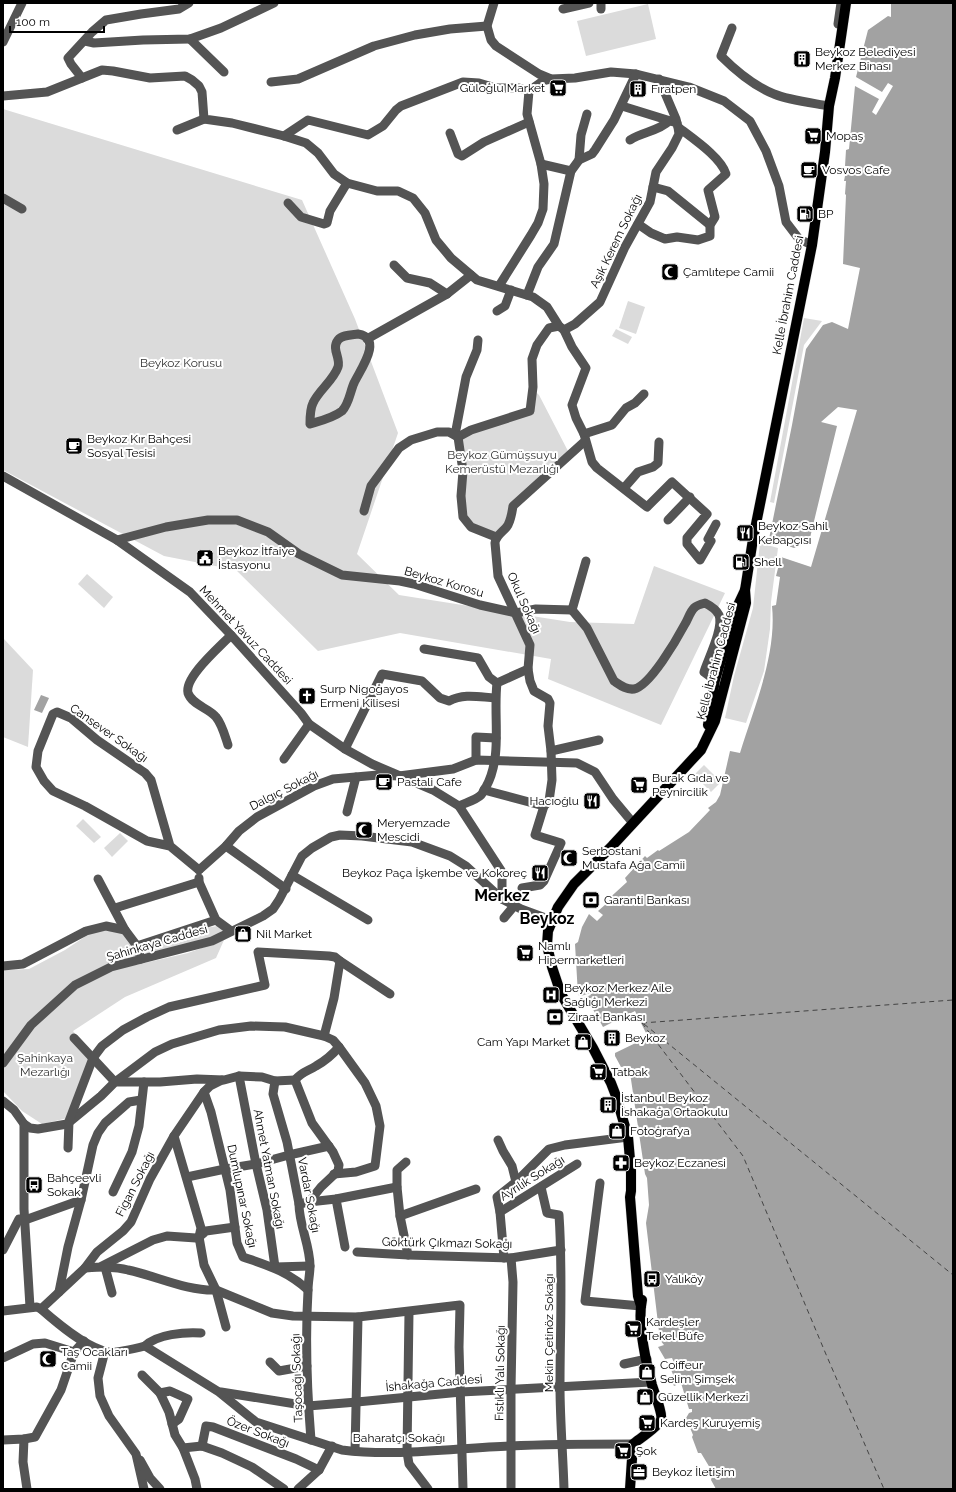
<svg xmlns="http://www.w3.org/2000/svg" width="956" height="1492" font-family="Raleway,sans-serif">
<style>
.green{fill:#dbdbdb}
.water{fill:#a2a2a2}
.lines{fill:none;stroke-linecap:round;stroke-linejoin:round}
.ferry{stroke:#434343;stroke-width:1;stroke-dasharray:5 4;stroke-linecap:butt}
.major-casing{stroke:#dbdbdb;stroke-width:11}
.minor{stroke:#545454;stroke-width:9}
.major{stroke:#000;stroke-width:10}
.labels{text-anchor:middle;stroke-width:4;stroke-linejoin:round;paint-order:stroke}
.poi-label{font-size:12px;fill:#000;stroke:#fff;text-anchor:start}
.street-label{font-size:12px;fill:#000;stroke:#fff}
.park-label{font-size:12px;fill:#323232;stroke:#fff}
.district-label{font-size:16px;font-weight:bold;fill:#000;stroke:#fff}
</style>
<rect width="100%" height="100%" fill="#fff"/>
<g class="green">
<path d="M648,4l8,35 -70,17 -9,-35z"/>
<path d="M3,109l299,91 53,119 43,114 -41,121 42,41 171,27 64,2 20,-58 71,27 -64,132 -113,-46 3,-20 -151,-26 -82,18 -82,-81 -72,-14 -161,-86z"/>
<path d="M628,301l17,6 -9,27 -17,-6z"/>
<path d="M804,318l18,3 -18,24 -30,158 -4,-1z"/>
<path d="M616,329l16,8 -4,7 -16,-8z"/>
<path d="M534,390l5,5 30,58 -59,62 -15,21 -24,-10 -7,-9 -4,-79 70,-26z"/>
<path d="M760,543l18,5 -7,54 -1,27 -6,42 -18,52 -21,-5 9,-42 19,-68z"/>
<path d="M87,574l26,23 -9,11 -26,-24z"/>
<path d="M3,638l30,32 -5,77 -25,-10z"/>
<path d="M704,765l17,17 -10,10 -17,-17z"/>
<path d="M83,819l18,18 -7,6 -18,-17z"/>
<path d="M120,833l8,8 -16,16 -8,-9z"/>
<path d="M217,926l8,3c-20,15 -53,19 -78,24l-3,-2 2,-4 42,-16z"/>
<path d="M106,928l20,6 8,14 2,17 52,-12 36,-13 -8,18 -91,39 -52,34 20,27 -25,60 -26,6 -20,-13 -19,-20v-121l26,-1 36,-19 24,-16z"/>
</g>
<g class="water">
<path d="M891,3h62v1486h-237l-5,-9 2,-7 -12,-20h-3l-6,-16 1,-2 -7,-17 3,-5 3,-1v-3h-3l-8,-26 -7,3 -3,-7 3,-2 -4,-10 5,-2 -3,-7 -7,1 -7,-12 6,-2 -4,-5 -14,-117 3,-18 -2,-27 -2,-4 -16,-108 -8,1 -6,-11v-3l33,-16 -13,-26 -32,16 -13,-23 -6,4 -4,-9 11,-4 -1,-2 -9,3 -3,-1 -3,-51 3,-2 4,-15 7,-13 8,7 6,-6 -5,-4 8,-7 -2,-1 23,-21 -2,-4 20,-22 2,2 11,-8 1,1 30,-19 21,-22 -2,-2 8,-6 4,-7 10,-44 10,2c14,-46 37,-98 32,-147l4,-1 4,-28 -4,-1 5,-19 30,10 46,-157 -19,-3 -17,15 16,4 -28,116 -15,6 -25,-9 23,-114 14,-76 17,-24 9,-3 16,7 12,-61 -17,-4 3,-69 -1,-1 1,-13h-2l3,-15h-2l1,-16 3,-1 6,-63 24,13 -7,13 4,3 17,-29 -5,-3 -6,9 -26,-15 12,-47 20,-14 3,1z"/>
<path d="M41,695l8,3 -7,15 -8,-3z"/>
</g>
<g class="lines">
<g class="ferry">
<path d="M642,1023l101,133 82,196 59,137"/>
<path d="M642,1023l311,-23"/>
<path d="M644,1024l309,251"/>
</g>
<defs>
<g id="major">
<path d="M708,725l7,-45 23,-75 7,-15 8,-51 59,-294 13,-93 4,-46 6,-28 11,-75"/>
<path d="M641,1306l-3,-10 -8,-99 1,-6v-20l-3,-34 -12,-41 -5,-13 -18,-35 -32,-54 -9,-27 -5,-22 1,-14 10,-24 16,-23 38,-38 89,-96 14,-29 31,-118 -1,-13"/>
<path d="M630,1489l3,-45c6,-5 25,-17 28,-24 2,-6 -7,-28 -9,-35 -6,-23 -15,-63 -10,-85"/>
</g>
</defs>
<use href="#major" class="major-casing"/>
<g class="minor">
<path d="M494,3l-7,23 4,14 5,6 43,28 12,5 24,-1 36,-6 25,2 53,13 35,14 26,20 16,30 13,35 7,36 13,17 13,6"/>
<path d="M601,3v6"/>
<path d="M563,9l26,-6"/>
<path d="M838,24l3,-21"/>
<path d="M732,28l-11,28c15,15 33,30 53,38 14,6 39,9 55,12"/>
<path d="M190,39l34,33"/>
<path d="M85,41l9,2 49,-3 47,-1 31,-11 53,-25"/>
<path d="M3,42l19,-39"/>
<path d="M82,78l-11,-14 -3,-6 24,-26 14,-12 35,-6 38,-5 10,-6"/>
<path d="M271,82l27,-3 76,-33 41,-11 35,-6 37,-3"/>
<path d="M529,91l14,-10 8,-2"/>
<path d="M3,96l44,-4 55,-22 11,1 37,7 35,-2 7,4 7,6 3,6 2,27 28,4 52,13 22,7 12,10 16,21 13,9 30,8h21l15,7 12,15 11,27 15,18 26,22 56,17 14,10 12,19 5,4 8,17 14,21 -14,37 4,13 8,16 8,28 5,6 50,39 25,-25 35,32 -20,24v6l13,16 11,-19 -3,-2 8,-15"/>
<path d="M622,106l55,17"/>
<path d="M177,130l27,-11"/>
<path d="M450,133l8,21 4,2 22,-14 45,-20"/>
<path d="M284,136l24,-16 60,15 15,-9 13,-16 5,-4 62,-24 16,1 17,5h23l10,3"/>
<path d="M630,140c12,-8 29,-9 39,-19"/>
<path d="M579,160l2,-25 6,-21"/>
<path d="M541,164l30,7"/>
<path d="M653,187l15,4 42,34"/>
<path d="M3,198l19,11"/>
<path d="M288,203l13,14 23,7 3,-1 3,-12 17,-28"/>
<path d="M638,224l13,9 14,6 12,-2 21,3 12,-4v-11l5,-8 -7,-27 18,-16c-5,-17 -34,-36 -48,-47l-2,-8 -17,-40"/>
<path d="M394,265l13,13 23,5 17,11"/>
<path d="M499,286l32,-51 7,-12 5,-14 1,-25 -3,-20 -14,-50 2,-23"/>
<path d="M527,295l11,-28 16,-23 17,-73 8,-11 13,-6 3,-4 19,-30 22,-46"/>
<path d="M497,311l8,-5 6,-16"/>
<path d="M564,330l11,-6 25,-22 25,-55 25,-45 6,-30 16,-24 7,-14 -1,-7"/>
<path d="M358,334c26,4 2,36 -4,49 -4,9 -5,21 -12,28 -9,7 -22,10 -32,13 0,-7 0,-15 3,-21 6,-13 20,-22 25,-36 3,-9 -7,-18 0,-27 4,-5 13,-5 20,-6z"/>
<path d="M367,339l80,-45 24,-19"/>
<path d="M584,434l28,-9 14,-17 9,-5 9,-9"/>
<path d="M455,435l11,-58 11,-27 1,-10"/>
<path d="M458,437l13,-7 59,-19 3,-24 -1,-28 5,-14 12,-17 10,-2"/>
<path d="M458,437l5,34 -2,25 2,21 8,10 25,10"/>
<path d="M3,476l114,64 73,52 41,43 70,78 8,11 36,25 27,15 61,26 26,16 43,66v27"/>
<path d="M624,488l14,-16 15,-5 5,-4 1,-21"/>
<path d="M364,511l7,-25 28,-38 12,-8 26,-8h12l9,5"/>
<path d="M668,520l22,-23"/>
<path d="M117,540l49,-13 42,-7h29l31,12 31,22 43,21 58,6 14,3 66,21 36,8 20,-4 36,1"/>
<path d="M572,610l15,18 27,53c6,4 12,9 20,8 16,-3 43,-50 51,-65 3,-5 5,-12 9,-16 3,-3 7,-4 11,-5 6,3 11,6 14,12 5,13 -11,44 -15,57l11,8"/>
<path d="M572,610l14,-49"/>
<path d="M424,649l54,9 11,19 8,6"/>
<path d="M228,745c-3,-9 -6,-21 -12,-28 -7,-9 -24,-12 -28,-24 -4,-16 33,-47 43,-58"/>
<path d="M345,749l37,-75 40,7 18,17 9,3c15,-8 30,-4 46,-3"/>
<path d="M551,751l48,-11"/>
<path d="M284,759l25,-35"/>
<path d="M476,760v-23l20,1"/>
<path d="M484,790l60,16"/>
<path d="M459,806c6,-3 17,-6 22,-11 2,-2 3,-6 5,-8 17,-31 7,-70 11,-104l31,-14"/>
<path d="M347,812l9,-35"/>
<path d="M170,846l-23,-5 -62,-35 -32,-15 -9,-10 -8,-14 2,-16 15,-37 4,-2 14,6 26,22 48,33 6,7 19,66 29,24"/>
<path d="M226,846l60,43"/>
<path d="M199,870l27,-24 13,-15 18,-14 57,-31 19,-7 45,-4 21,1 54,-7 23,-9 101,3 18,9 18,27 20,24"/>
<path d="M292,875l76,45"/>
<path d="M199,878v4l17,38 15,11"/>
<path d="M98,879l27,51 12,16 4,13"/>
<path d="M522,888l18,-3 4,-4 17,-38 -26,-8 9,-29 5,-5 3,-21 -1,-29 -3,-25 2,-23 -2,-4 -14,-8 -4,-10 -2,-12 2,-24 -32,-69 -3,-33c1,-9 9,-11 13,-18 3,-6 4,-12 5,-19l72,-65"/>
<path d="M115,908l84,-26"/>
<path d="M504,918l10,-12"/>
<path d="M137,946l79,-26"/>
<path d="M340,961l50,33"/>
<path d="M3,966l20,-2 63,-33 20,-5 19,4"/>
<path d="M74,1038l41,44 40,-30 17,-8 47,-14 32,-4 34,1 39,9 9,4 6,7 26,36 11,23 4,20 -5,40 -19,6 -22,2"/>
<path d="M3,1063l28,-38 44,-40 36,-18 101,-26 51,-25 10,-7 6,-9 23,-44 10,-8 19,-11 9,-2 22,1 50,6 38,14 16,10 36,33 19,10 30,11"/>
<path d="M239,1076l17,88 11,46 8,57 35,-1"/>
<path d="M295,1080c6,-8 13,-9 21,-14 9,-5 17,-12 23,-19"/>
<path d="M275,1081l-2,13 14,48 12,62c0,21 11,41 11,62 0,8 -2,16 -2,25 -3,49 -1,99 3,149"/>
<path d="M204,1092l7,20 19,78 7,53 6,14c26,9 44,14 65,33"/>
<path d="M3,1101l11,9 10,14v85l6,98"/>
<path d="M24,1124l6,4 8,1 29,-5 34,-28 14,-14h45l37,-3 27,1 15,-4 23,1 13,4 20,-1 17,43 21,29 6,13 -1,6 -17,16 -12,15 -10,2"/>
<path d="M174,1136l27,92 -2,9 5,28 12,25 10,37"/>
<path d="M498,1140l5,11 9,15 4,16"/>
<path d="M68,1148l1,-27 24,-63 9,-12 21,-16 24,-13 22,-10 96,-22 -7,-33 71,4 6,1 5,4 -6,37 -10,38"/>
<path d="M187,1177l38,-8 31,-5 33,-9 40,-9"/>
<path d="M600,1183l-15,118 56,5"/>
<path d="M397,1187v-17l9,-8"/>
<path d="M541,1187l6,26 12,2c4,57 1,114 1,171 0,34 3,69 4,103"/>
<path d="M113,1192l19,-40 7,-26 5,-44"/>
<path d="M336,1199l9,48"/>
<path d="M309,1202l27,-3 61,-12 3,29 8,39"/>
<path d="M500,1212l77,-48"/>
<path d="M400,1216l76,-27"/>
<path d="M3,1250l16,-31 6,1 56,-20"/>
<path d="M357,1252l51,3 103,3 50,-8"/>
<path d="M504,1258l-4,-46 -3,-15 19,-15 33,-33 16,-4 63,-8"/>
<path d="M511,1258l2,24 -2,107v100"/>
<path d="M102,1266l51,-26 14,-4 29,2 3,-1 7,-6 29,-4"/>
<path d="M105,1267l7,26"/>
<path d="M85,1268c15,-1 29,-2 43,2 29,6 58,21 88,20l56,23 21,3 65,1 102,-12 -1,42 4,142"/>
<path d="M59,1292l9,-45 13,-47 12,-55 5,-12 7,-10 24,-21 12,-2"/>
<path d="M41,1309l44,-41 12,-16 26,-21 8,-9 19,-43 24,-43 30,-44 6,-6 12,-6"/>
<path d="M3,1311l34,-4 4,2c16,14 45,39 67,43 7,1 29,-4 37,-6l74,46 37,30 86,28c55,7 113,-2 168,-4 41,-2 82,-2 123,-2"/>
<path d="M409,1312l-2,140 2,12 19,25"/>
<path d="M145,1346c12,-12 40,-14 56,-13"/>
<path d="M105,1351l-7,27 2,18 9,20 27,38 8,35"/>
<path d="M3,1358l30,-14 12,-1 29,9"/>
<path d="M270,1362l9,9 28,-5"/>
<path d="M624,1364l23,-5"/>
<path d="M142,1375l18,18 9,19 6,23 8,13 12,31 2,10"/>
<path d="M221,1392l87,14 49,-4 104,-10 190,-10"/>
<path d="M160,1393l10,-2 18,8 -9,20 -7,5"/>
<path d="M24,1439l-1,23 4,27"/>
<path d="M3,1440l21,-1 11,-2 26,-47 13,-38 10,-11"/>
<path d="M202,1446l4,-20 7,1 83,32 23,11"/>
<path d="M183,1448l19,-2 20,7 30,14 32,22"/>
<path d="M355,1451l3,-134"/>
<path d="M140,1460l10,18 10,11"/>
<path d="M298,1489l21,-19 13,-24"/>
</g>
<use href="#major" class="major"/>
</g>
<defs>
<symbol id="building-square" viewBox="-11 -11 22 22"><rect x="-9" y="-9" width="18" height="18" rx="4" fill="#000" stroke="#fff"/><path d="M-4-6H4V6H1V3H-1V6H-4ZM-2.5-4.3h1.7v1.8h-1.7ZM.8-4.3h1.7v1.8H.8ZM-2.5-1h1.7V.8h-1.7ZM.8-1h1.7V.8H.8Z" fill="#fff"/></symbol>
<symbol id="supermarket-square" viewBox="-11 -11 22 22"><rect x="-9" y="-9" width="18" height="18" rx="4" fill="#000" stroke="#fff"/><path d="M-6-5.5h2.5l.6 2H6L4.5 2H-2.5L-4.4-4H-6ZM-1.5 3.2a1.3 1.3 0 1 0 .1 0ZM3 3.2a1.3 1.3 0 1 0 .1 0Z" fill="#fff"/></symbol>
<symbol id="cafe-square" viewBox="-11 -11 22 22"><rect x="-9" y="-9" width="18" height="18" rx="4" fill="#000" stroke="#fff"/><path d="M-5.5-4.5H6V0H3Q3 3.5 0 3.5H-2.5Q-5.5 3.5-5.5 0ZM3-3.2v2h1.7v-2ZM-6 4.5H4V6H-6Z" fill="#fff"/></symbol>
<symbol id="fuel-square" viewBox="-11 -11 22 22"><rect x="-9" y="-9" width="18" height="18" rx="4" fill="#000" stroke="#fff"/><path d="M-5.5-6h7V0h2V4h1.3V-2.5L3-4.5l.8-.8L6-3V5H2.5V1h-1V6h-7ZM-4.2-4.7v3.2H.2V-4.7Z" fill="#fff"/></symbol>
<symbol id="mosque-square" viewBox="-11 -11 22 22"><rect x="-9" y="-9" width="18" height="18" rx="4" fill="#000" stroke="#fff"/><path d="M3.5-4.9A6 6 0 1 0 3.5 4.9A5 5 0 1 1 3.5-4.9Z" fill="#fff"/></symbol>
<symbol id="restaurant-square" viewBox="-11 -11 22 22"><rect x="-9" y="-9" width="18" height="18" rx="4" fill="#000" stroke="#fff"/><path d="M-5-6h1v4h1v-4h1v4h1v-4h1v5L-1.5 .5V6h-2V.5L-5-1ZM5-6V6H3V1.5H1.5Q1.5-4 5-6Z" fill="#fff"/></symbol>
<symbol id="civic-square" viewBox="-11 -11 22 22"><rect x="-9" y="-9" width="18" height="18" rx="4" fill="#000" stroke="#fff"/><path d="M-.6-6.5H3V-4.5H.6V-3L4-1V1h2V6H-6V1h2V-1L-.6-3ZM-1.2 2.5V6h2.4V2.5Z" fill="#fff"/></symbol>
<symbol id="church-square" viewBox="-11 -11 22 22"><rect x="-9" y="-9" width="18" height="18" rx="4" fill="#000" stroke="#fff"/><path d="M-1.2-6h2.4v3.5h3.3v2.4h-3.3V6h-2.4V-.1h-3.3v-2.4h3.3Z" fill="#fff"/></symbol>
<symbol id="bank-square" viewBox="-11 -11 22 22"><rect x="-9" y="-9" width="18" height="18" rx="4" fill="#000" stroke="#fff"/><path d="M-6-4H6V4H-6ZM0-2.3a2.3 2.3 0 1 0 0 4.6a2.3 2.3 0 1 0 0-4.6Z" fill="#fff"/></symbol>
<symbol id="shop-square" viewBox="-11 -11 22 22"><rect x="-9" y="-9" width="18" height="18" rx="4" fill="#000" stroke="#fff"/><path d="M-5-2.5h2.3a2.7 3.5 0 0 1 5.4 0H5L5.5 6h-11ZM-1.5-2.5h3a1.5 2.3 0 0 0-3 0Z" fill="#fff"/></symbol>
<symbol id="hospital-square" viewBox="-11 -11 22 22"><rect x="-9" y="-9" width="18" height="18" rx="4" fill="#000" stroke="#fff"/><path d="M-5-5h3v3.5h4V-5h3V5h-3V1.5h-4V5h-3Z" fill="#fff"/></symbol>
<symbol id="pharmacy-square" viewBox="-11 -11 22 22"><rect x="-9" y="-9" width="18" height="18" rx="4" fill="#000" stroke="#fff"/><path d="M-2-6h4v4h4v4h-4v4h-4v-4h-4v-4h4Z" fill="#fff"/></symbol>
<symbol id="bus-square" viewBox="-11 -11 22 22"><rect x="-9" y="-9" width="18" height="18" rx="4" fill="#000" stroke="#fff"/><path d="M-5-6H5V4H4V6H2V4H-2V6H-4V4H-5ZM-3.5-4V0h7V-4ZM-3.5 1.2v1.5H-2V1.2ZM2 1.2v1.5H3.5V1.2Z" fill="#fff"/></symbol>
<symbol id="office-square" viewBox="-11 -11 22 22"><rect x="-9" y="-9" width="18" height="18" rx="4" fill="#000" stroke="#fff"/><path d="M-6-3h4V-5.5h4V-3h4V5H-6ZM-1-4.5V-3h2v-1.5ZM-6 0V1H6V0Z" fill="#fff"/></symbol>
</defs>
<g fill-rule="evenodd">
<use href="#building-square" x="792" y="49" width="20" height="20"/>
<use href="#supermarket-square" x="548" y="78" width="20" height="20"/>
<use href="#building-square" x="628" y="79" width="20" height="20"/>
<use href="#supermarket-square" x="803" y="126" width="20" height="20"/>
<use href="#cafe-square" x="799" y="160" width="20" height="20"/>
<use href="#fuel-square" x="795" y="204" width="20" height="20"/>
<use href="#mosque-square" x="660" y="262" width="20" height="20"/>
<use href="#cafe-square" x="64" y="436" width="20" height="20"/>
<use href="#restaurant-square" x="735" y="523" width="20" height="20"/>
<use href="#civic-square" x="195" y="548" width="20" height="20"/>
<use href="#fuel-square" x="731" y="552" width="20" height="20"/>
<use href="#church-square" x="297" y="686" width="20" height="20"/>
<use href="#cafe-square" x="374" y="772" width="20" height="20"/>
<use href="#supermarket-square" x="629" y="775" width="20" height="20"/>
<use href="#restaurant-square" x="582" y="791" width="20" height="20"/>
<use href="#mosque-square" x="354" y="820" width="20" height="20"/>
<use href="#mosque-square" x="559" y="848" width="20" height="20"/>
<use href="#restaurant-square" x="530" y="863" width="20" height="20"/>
<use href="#bank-square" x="581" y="890" width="20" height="20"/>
<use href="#shop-square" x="233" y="924" width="20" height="20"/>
<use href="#supermarket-square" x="515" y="943" width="20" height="20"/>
<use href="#hospital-square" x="541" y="985" width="20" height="20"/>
<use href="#bank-square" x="545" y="1007" width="20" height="20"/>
<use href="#building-square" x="602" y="1028" width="20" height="20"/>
<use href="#shop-square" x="573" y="1032" width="20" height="20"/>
<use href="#supermarket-square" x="588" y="1062" width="20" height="20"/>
<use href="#building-square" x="598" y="1095" width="20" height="20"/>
<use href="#shop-square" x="607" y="1121" width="20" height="20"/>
<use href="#pharmacy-square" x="611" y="1153" width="20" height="20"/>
<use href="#bus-square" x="24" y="1175" width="20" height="20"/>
<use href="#bus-square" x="642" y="1269" width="20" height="20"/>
<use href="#supermarket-square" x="623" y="1319" width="20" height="20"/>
<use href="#mosque-square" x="38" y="1349" width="20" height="20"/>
<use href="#shop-square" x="637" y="1362" width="20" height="20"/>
<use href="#shop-square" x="635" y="1387" width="20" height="20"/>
<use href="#supermarket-square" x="637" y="1413" width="20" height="20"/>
<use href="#supermarket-square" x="613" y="1441" width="20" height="20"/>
<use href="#office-square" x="629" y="1462" width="20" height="20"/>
</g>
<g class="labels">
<g class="poi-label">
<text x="815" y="56">Beykoz Belediyesi<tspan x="815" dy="14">Merkez Binası</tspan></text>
<text x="545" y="92" text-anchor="end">Güloğlu Market</text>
<text x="651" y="93">Fıratpen</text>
<text x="826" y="140">Mopaş</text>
<text x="822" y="174">Vosvos Cafe</text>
<text x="818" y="218">BP</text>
<text x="683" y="276">Çamlıtepe Camii</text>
<text x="87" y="443">Beykoz Kır Bahçesi<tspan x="87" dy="14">Sosyal Tesisi</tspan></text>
<text x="758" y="530">Beykoz Sahil<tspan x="758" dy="14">Kebapçısı</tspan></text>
<text x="218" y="555">Beykoz İtfaiye<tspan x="218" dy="14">İstasyonu</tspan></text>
<text x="754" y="566">Shell</text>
<text x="320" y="693">Surp Nigoğayos<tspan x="320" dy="14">Ermeni Kilisesi</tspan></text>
<text x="652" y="782">Burak Gıda ve<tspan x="652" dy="14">Peynircilik</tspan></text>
<text x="397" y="786">Pastali Cafe</text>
<text x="579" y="805" text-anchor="end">Hacıoğlu</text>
<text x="377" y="827">Meryemzade<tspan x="377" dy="14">Mescidi</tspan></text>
<text x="582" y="855">Serbostani<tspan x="582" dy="14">Mustafa Ağa Camii</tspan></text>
<text x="527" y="877" text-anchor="end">Beykoz Paça İşkembe ve Kokoreç</text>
<text x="604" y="904">Garanti Bankası</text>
<text x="256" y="938">Nil Market</text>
<text x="538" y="950">Namlı<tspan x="538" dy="14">Hipermarketleri</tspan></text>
<text x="564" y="992">Beykoz Merkez Aile<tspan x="564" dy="14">Sağlığı Merkezi</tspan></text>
<text x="568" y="1021">Ziraat Bankası</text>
<text x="625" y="1042">Beykoz</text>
<text x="570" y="1046" text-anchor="end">Cam Yapı Market</text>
<text x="611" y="1076">Tatbak</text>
<text x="621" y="1102">İstanbul Beykoz<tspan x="621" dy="14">İshakağa Ortaokulu</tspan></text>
<text x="630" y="1135">Fotoğrafya</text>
<text x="634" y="1167">Beykoz Eczanesi</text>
<text x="47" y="1182">Bahçeevli<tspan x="47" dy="14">Sokak</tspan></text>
<text x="665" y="1283">Yalıköy</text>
<text x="646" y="1326">Kardeşler<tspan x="646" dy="14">Tekel Büfe</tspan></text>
<text x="61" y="1356">Taş Ocakları<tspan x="61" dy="14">Camii</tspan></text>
<text x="660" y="1369">Coiffeur<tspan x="660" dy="14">Selim Şimşek</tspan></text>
<text x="658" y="1401">Güzellik Merkezi</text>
<text x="660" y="1427">Kardeş Kuruyemiş</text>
<text x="636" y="1455">Şok</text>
<text x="652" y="1476">Beykoz İletişim</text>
</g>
<g class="street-label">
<text transform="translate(616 241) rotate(-64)" y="4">Aşık Kerem Sokağı</text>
<text transform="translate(788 295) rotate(-79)" y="4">Kelle İbrahim Caddesi</text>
<text transform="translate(444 582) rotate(16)" y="4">Beykoz Korosu</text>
<text transform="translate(524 603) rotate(66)" y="4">Okul Sokağı</text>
<text transform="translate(246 635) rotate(47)" y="4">Mehmet Yavuz Caddesi</text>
<text transform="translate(716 661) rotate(-75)" y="4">Kelle İbrahim Caddesi</text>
<text transform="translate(109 733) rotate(35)" y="4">Cansever Sokağı</text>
<text transform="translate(284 790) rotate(-27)" y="4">Dalgıç Sokağı</text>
<text transform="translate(157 943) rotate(-16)" y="4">Şahinkaya Caddesi</text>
<text transform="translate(269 1169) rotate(79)" y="4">Ahmet Yatman Sokağı</text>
<text transform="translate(532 1178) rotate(-32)" y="4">Ayrılık Sokağı</text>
<text transform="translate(135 1184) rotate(-63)" y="4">Figan Sokağı</text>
<text transform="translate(309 1195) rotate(79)" y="4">Vardar Sokağı</text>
<text transform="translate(242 1196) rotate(78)" y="4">Dumlupınar Sokağı</text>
<text transform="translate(447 1243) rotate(1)" y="4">Göktürk Çıkmazı Sokağı</text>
<text transform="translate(549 1333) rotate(-90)" y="4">Mekin Çetinöz Sokağı</text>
<text transform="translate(500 1373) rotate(-89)" y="4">Fıstıklı Yalı Sokağı</text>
<text transform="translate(297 1378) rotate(-92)" y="4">Taşocağı Sokağı</text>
<text transform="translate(434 1383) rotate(-5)" y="4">İshakağa Caddesi</text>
<text transform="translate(258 1432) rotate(21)" y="4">Özer Sokağı</text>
<text x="399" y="1442">Baharatçı Sokağı</text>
</g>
<g class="park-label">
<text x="181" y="367">Beykoz Korusu</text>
<text x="502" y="459">Beykoz Gümüşsuyu<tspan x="502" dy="14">Kemerüstü Mezarlığı</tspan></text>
<text x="45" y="1062">Şahinkaya<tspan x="45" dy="14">Mezarlığı</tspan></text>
</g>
<g class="district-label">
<text x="502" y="901">Merkez</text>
<text x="547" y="924">Beykoz</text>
</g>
</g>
<rect width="956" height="1492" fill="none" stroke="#000000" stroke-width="8"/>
<path d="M10 26v6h94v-6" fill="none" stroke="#000000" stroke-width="2"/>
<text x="16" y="26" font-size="12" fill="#000000" stroke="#ffffff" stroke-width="3" paint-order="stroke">100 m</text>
</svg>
